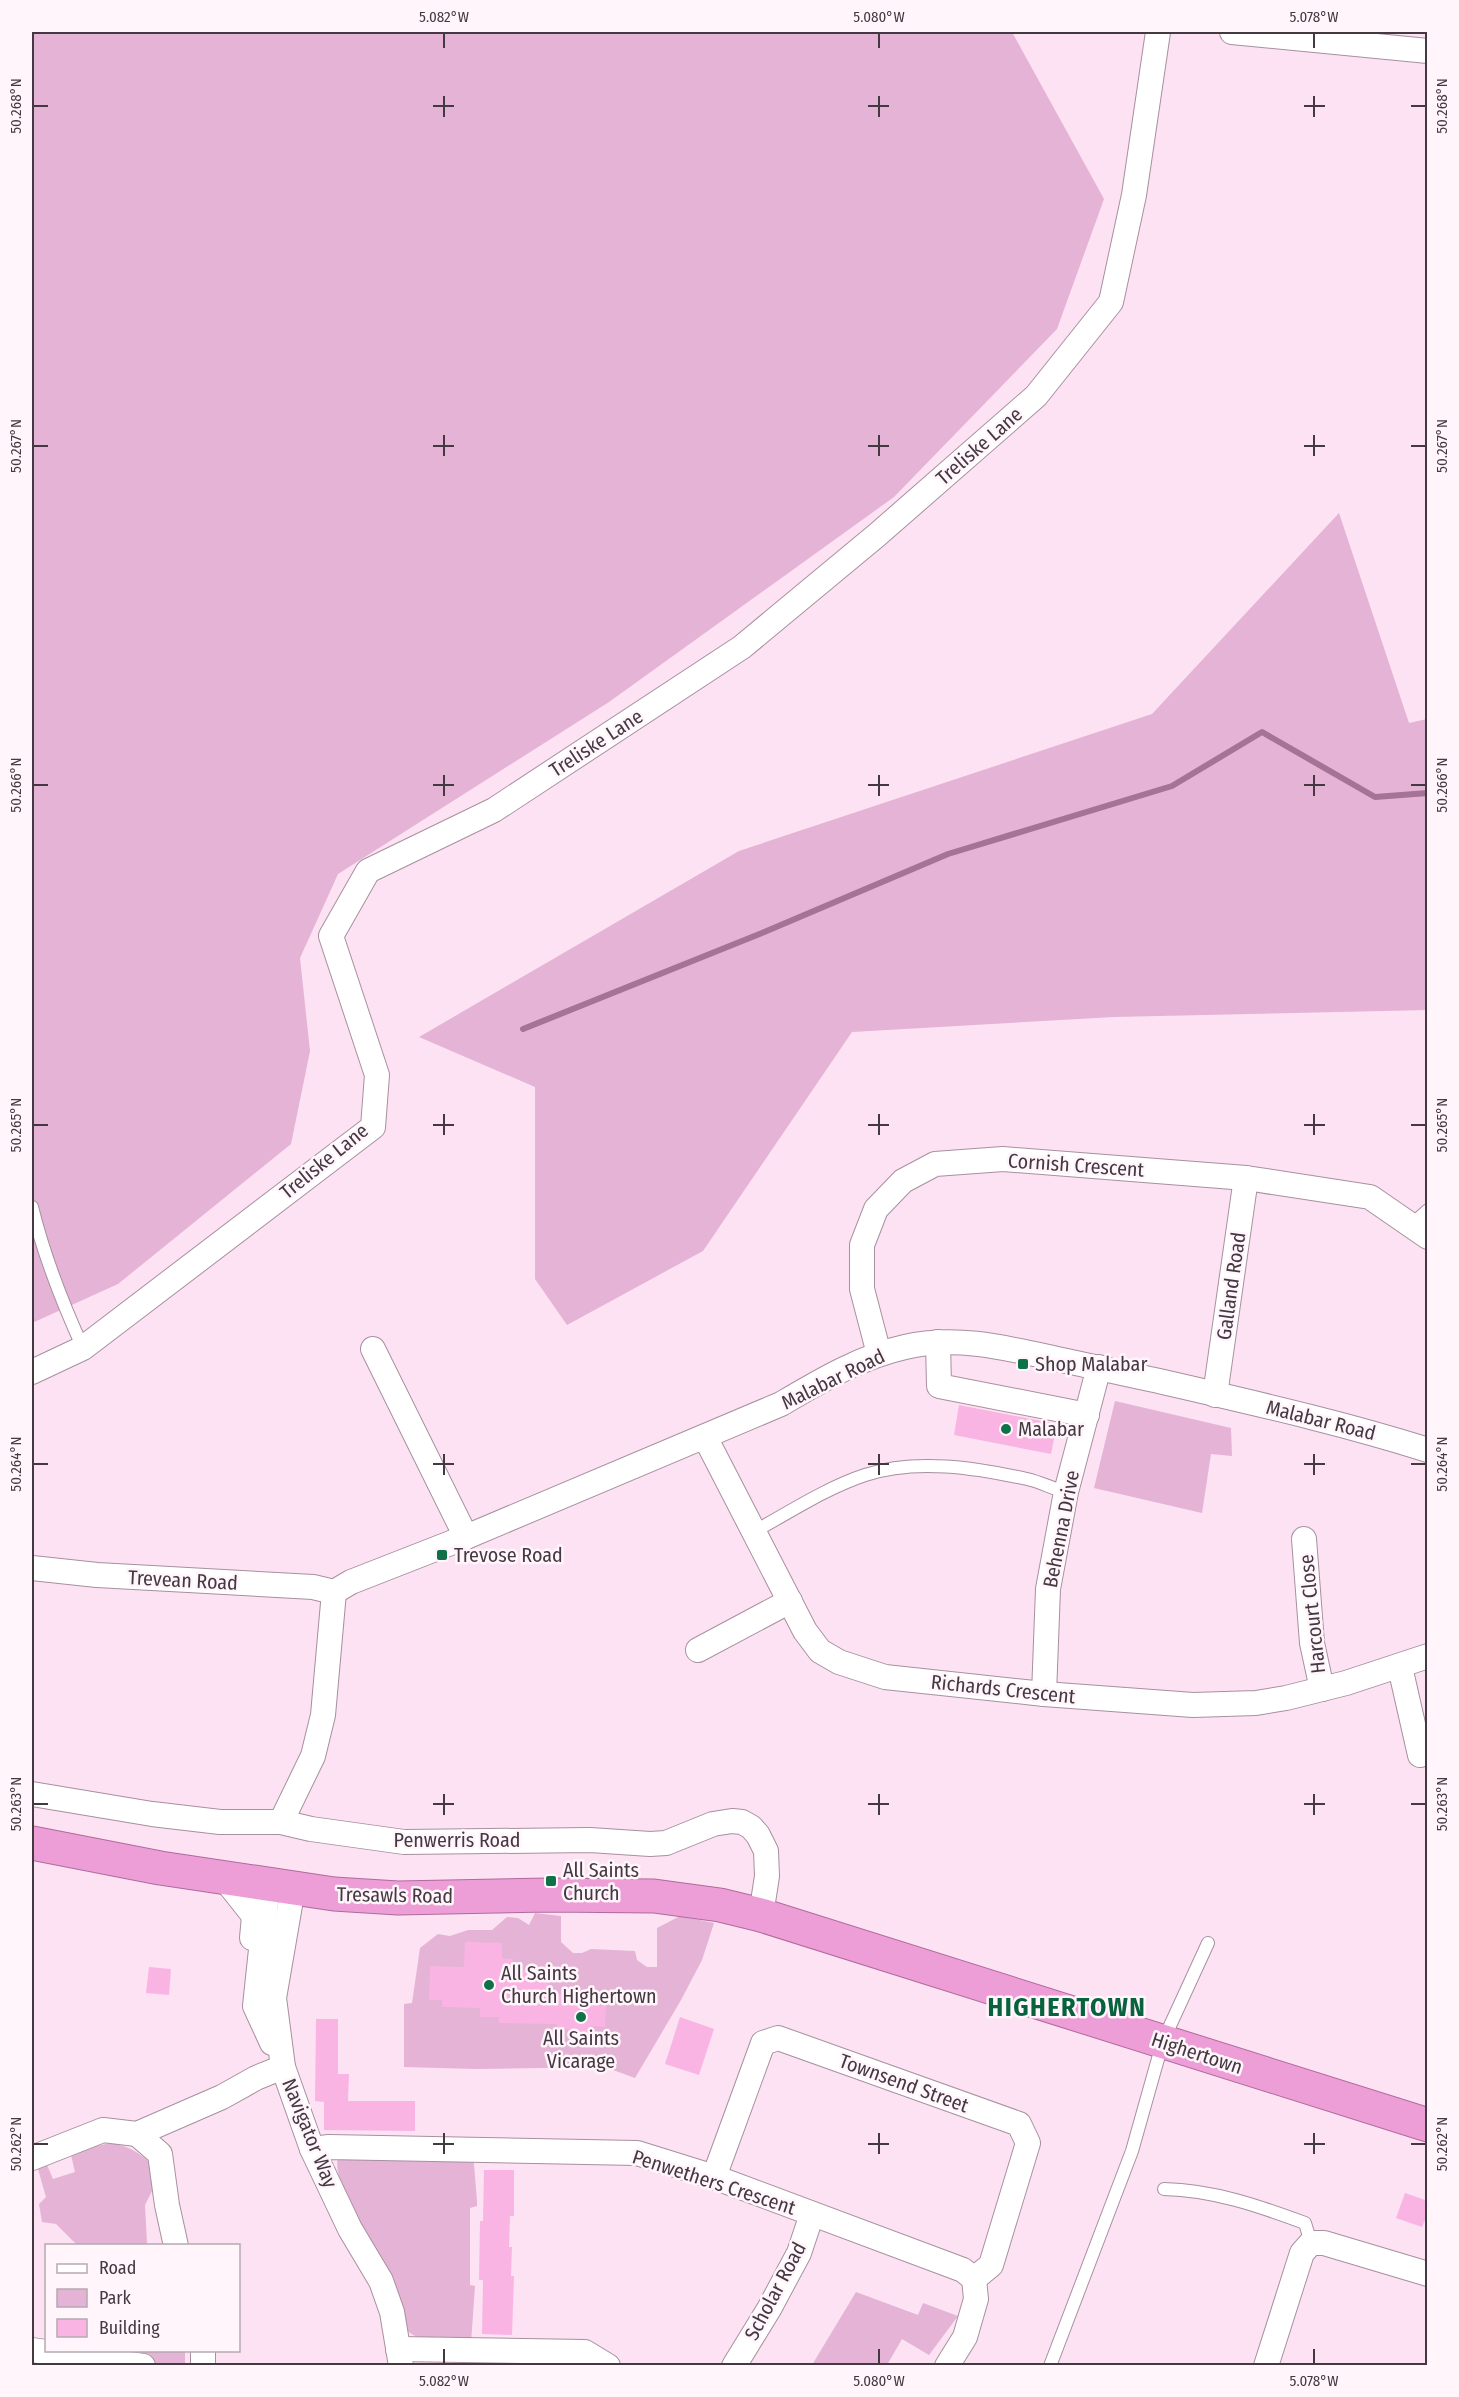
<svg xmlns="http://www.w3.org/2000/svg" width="1459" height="2397" font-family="'Fira Sans Condensed',sans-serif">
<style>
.green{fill:#e4b3d5}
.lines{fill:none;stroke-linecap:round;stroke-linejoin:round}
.stream{stroke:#a57395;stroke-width:6}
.building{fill:#fab4e4}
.service-casing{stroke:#a7909f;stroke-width:14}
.minor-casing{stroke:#a7909f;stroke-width:26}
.trunk-casing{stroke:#b06a9c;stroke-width:35}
.service{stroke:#fff;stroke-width:12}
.minor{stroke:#fff;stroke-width:24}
.trunk{stroke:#ee9ed7;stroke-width:33}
.ticks{fill:none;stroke:#433940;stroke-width:2}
.poi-dot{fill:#0e7147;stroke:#fff5fb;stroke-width:2}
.labels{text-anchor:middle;stroke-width:5;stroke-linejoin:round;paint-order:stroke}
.street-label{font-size:20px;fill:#433940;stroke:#fff5fb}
.poi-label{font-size:20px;fill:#433940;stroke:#fff5fb;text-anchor:start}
.district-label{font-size:26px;font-weight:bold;letter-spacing:1.5px;fill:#07633e;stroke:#fff5fb}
.neatline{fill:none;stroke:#433940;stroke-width:2}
.ticks-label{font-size:15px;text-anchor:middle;fill:#433940}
</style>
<rect width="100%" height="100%" fill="#fce2f3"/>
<g class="green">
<path d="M32,32h980l92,167 -47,130 -163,168 -285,205 -271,172 -38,84 10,93 -19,93 -173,140 -86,39z"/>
<path d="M1339,513l70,210 18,-4v291l-313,7 -262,15 -149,219 -136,74 -32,-46v-192l-116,-50 320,-186 413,-137z"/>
<path d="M1115,1401l116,27 1,28 -21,-2 -9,59 -108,-25z"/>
<path d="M535,1913l26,3v26l12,11h9l9,-4 44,2 2,9 10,7h10v-39l23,-12 34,7 -12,37 -21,40 -46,78 -30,-11 -129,2 -72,-2v-63l8,-1 8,-55 18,-14 12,2 18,-6h24l15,-13 11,1 11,7z"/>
<path d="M112,2143c15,3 25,8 36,18l5,28 -8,16 2,38 -5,3 -65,-1 -21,-21 -14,-2 -3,-18 7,-7 -8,-28 9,-4 6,14 22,-7 -4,-17 18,-8z"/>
<path d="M473,2153l4,48v5l-7,2v77l5,1 -4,57c-18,-1 -54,1 -65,-14 -7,-21 -13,-42 -21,-62 -10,-26 -54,-82 -47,-109z"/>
<path d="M856,2292l62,23 5,-12 35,13 -29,39 -27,-16 -15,26h-75z"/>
<path d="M86,2351h99v13l-32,1z"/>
</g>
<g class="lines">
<path class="stream" d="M523,1029l239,-96 186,-79 224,-68 90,-54 113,65 53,-4"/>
</g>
<g class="building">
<path d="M959,1405l98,19 -6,30 -97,-19z"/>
<path d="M465,1942l37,1v15l11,1v11l36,1 -1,23 49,2 -1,10h10l-1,21 -14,-1 -1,9 -18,-1v-5h-15v-5l-59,-1 1,-6h-19v-9l-38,-1v-7h-13l1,-34 34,1z"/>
<path d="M149,1967l22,2 -2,26 -23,-2z"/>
<path d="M680,2017l34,12 -15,46 -34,-11z"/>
<path d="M316,2019h22v55h11l-1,27h67v30l-91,-1v-28l-9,-1z"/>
<path d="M484,2170h30v46h-4l-1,31h3l-1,29h3l-2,59 -30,-1 1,-54h-4l1,-59h3z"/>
<path d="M1405,2193l23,8v12l-6,14 -26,-9z"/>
</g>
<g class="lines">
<defs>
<g id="service">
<path d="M32,1207c12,49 30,95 51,141"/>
<path d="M1411,1225l17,-15"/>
<path d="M755,1531c35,-19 71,-43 110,-56 51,-17 111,-7 162,4 14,3 26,10 39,13"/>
<path d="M1164,2189c49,1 95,17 141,34l6,20"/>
<path d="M1050,2366l82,-215 31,-110 45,-98"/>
</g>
<g id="minor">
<path d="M1232,32l196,19"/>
<path d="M938,1342l1,44 148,29"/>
<path d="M373,1349l93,188"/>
<path d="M879,1354l-17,-65v-44l14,-36 27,-28 32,-17 68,-5 243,19 124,19 58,40"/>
<path d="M32,1372l51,-24 290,-221 4,-52 -46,-139 37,-65 126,-61 248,-163 135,-112 159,-139 75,-94 23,-107 24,-163"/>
<path d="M1215,1395l31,-217"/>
<path d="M705,1437l100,194 15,20 19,11 46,15 159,17 149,11 63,-2 30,-5 60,-15 82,-27"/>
<path d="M1304,1539l8,104 10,46"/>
<path d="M32,1568l65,7 216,12 21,5"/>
<path d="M334,1592l17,-10 115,-45 315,-133c39,-23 79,-47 124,-57 51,-12 102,1 152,12 34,7 68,15 102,22 90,21 181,41 269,69"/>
<path d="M698,1650l92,-49"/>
<path d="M1400,1667l20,88"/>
<path d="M1044,1694l4,-105 18,-97 33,-125"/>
<path d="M32,1794l120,20 68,8h61l30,7 93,13 186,-2 60,4 16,-1 47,-19 19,-3 10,1 9,5 7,8 8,16 1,25 -6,39"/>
<path d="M281,1822l32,-66 10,-41 11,-123"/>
<path d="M223,1877l31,39 -2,22"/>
<path d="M268,1884l-13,122 17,37"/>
<path d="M293,1888l-19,110 9,69 29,82 38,80 31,52 11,31 9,54"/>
<path d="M137,2134l23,20 7,51 9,41"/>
<path d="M312,2149l17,-2 308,6 77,24 249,93 11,9 2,20 -11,38 -18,29"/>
<path d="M32,2158l71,-28 34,4 85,-37 34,-19 27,-11"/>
<path d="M714,2177l49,-134 15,-5 241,86 9,19 -37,122 -17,14"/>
<path d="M398,2349l187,3 23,14"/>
<path d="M32,2350l111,16"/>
<path d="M203,2350v16"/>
<path d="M734,2366l35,-57 30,-56 13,-39"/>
<path d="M1266,2366l36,-113 9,-10h13l104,31"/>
</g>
<path id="trunk" d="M32,1843l128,25 174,26 64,4 150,-3 106,1 66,9 41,10 667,210"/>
</defs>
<use href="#service" class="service-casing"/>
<use href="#minor" class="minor-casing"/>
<use href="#trunk" class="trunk-casing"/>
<use href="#service" class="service"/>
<use href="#minor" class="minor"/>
<use href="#trunk" class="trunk"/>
</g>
<path class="ticks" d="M444,33v15M879,33v15M1314,33v15M444,96v21M879,96v21M1314,96v21M33,106h15M433,106h21M868,106h21M1304,106h21M1411,106h15M444,435v21M879,435v21M1314,435v21M33,446h15M433,446h21M868,446h21M1304,446h21M1411,446h15M444,775v21M879,775v21M1314,775v21M33,785h15M433,785h21M868,785h21M1304,785h21M1411,785h15M444,1114v21M879,1114v21M1314,1114v21M33,1125h15M433,1125h21M868,1125h21M1304,1125h21M1411,1125h15M444,1454v21M879,1454v21M1314,1454v21M33,1464h15M433,1464h21M868,1464h21M1304,1464h21M1411,1464h15M444,1794v21M879,1794v21M1314,1794v21M33,1804h15M433,1804h21M868,1804h21M1304,1804h21M1411,1804h15M444,2133v21M879,2133v21M1314,2133v21M33,2144h15M433,2144h21M868,2144h21M1304,2144h21M1411,2144h15M444,2349v15M879,2349v15M1314,2349v15"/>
<g class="poi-dot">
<rect x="1017" y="1358" width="12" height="12" rx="3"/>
<circle cx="1006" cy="1429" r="6"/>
<rect x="436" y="1549" width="12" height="12" rx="3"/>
<rect x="545" y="1875" width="12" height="12" rx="3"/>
<circle cx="489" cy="1985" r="6"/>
<circle cx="581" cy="2017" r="6"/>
</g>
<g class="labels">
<g class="street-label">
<text transform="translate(979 446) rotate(-41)" y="7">Treliske Lane</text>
<text transform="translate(596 743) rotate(-33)" y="7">Treliske Lane</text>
<text transform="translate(324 1161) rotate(-39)" y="7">Treliske Lane</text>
<text transform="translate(1076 1165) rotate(4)" y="7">Cornish Crescent</text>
<text transform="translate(1231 1286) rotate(-82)" y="7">Galland Road</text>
<text transform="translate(833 1379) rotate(-26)" y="7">Malabar Road</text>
<text transform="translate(1321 1420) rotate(14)" y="7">Malabar Road</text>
<text transform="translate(1061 1529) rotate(-79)" y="7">Behenna Drive</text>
<text transform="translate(183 1580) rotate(3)" y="7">Trevean Road</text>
<text transform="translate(1312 1614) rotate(-96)" y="7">Harcourt Close</text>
<text transform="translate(1003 1689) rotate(6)" y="7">Richards Crescent</text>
<text x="457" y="1847">Penwerris Road</text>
<text transform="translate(395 1895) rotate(1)" y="7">Tresawls Road</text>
<text transform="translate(1197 2053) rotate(18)" y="7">Highertown</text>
<text transform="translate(904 2083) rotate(20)" y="7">Townsend Street</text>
<text transform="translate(310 2133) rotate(68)" y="7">Navigator Way</text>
<text transform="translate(714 2182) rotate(18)" y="7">Penwethers Crescent</text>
<text transform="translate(775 2291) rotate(-62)" y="7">Scholar Road</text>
</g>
<g class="poi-label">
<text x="1035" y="1371">Shop Malabar</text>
<text x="1018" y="1436">Malabar</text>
<text x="454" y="1562">Trevose Road</text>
<text x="563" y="1877">All Saints<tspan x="563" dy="23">Church</tspan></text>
<text x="501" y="1980">All Saints<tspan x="501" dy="23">Church Highertown</tspan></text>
<text x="581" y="2045" text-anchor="middle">All Saints<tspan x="581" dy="23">Vicarage</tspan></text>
</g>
<g class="district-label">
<text x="1067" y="2016">HIGHERTOWN</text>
</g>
</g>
<rect width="1459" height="2397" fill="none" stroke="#fff5fb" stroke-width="66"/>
<rect x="45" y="2244" width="195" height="108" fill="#fff5fb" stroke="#b4aab0" stroke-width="1.5"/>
<rect x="57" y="2264" width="30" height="9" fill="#ffffff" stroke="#b4aab0" stroke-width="1.5"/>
<text x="99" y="2274" font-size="18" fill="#433940">Road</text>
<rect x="57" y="2289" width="30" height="18" fill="#e4b3d5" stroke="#b4aab0" stroke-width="1.5"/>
<text x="99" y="2304" font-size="18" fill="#433940">Park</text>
<rect x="57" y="2319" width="30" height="18" fill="#fab4e4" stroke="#b4aab0" stroke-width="1.5"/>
<text x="99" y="2334" font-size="18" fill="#433940">Building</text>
<rect x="33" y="33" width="1393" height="2331" class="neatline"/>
<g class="ticks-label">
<text x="444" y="22">5.082°W</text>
<text x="879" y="22">5.080°W</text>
<text x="1314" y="22">5.078°W</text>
<text transform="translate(16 106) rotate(-90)" y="5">50.268°N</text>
<text transform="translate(1442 106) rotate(-90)" y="5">50.268°N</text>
<text transform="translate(16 446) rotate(-90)" y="5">50.267°N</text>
<text transform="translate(1442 446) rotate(-90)" y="5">50.267°N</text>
<text transform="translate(16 785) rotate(-90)" y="5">50.266°N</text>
<text transform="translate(1442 785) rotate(-90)" y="5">50.266°N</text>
<text transform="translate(16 1125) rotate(-90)" y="5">50.265°N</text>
<text transform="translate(1442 1125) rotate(-90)" y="5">50.265°N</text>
<text transform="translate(16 1464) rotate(-90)" y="5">50.264°N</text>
<text transform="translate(1442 1464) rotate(-90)" y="5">50.264°N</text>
<text transform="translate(16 1804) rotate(-90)" y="5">50.263°N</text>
<text transform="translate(1442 1804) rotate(-90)" y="5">50.263°N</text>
<text transform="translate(16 2144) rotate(-90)" y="5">50.262°N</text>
<text transform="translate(1442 2144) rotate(-90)" y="5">50.262°N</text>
<text x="444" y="2386">5.082°W</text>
<text x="879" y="2386">5.080°W</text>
<text x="1314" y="2386">5.078°W</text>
</g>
</svg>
